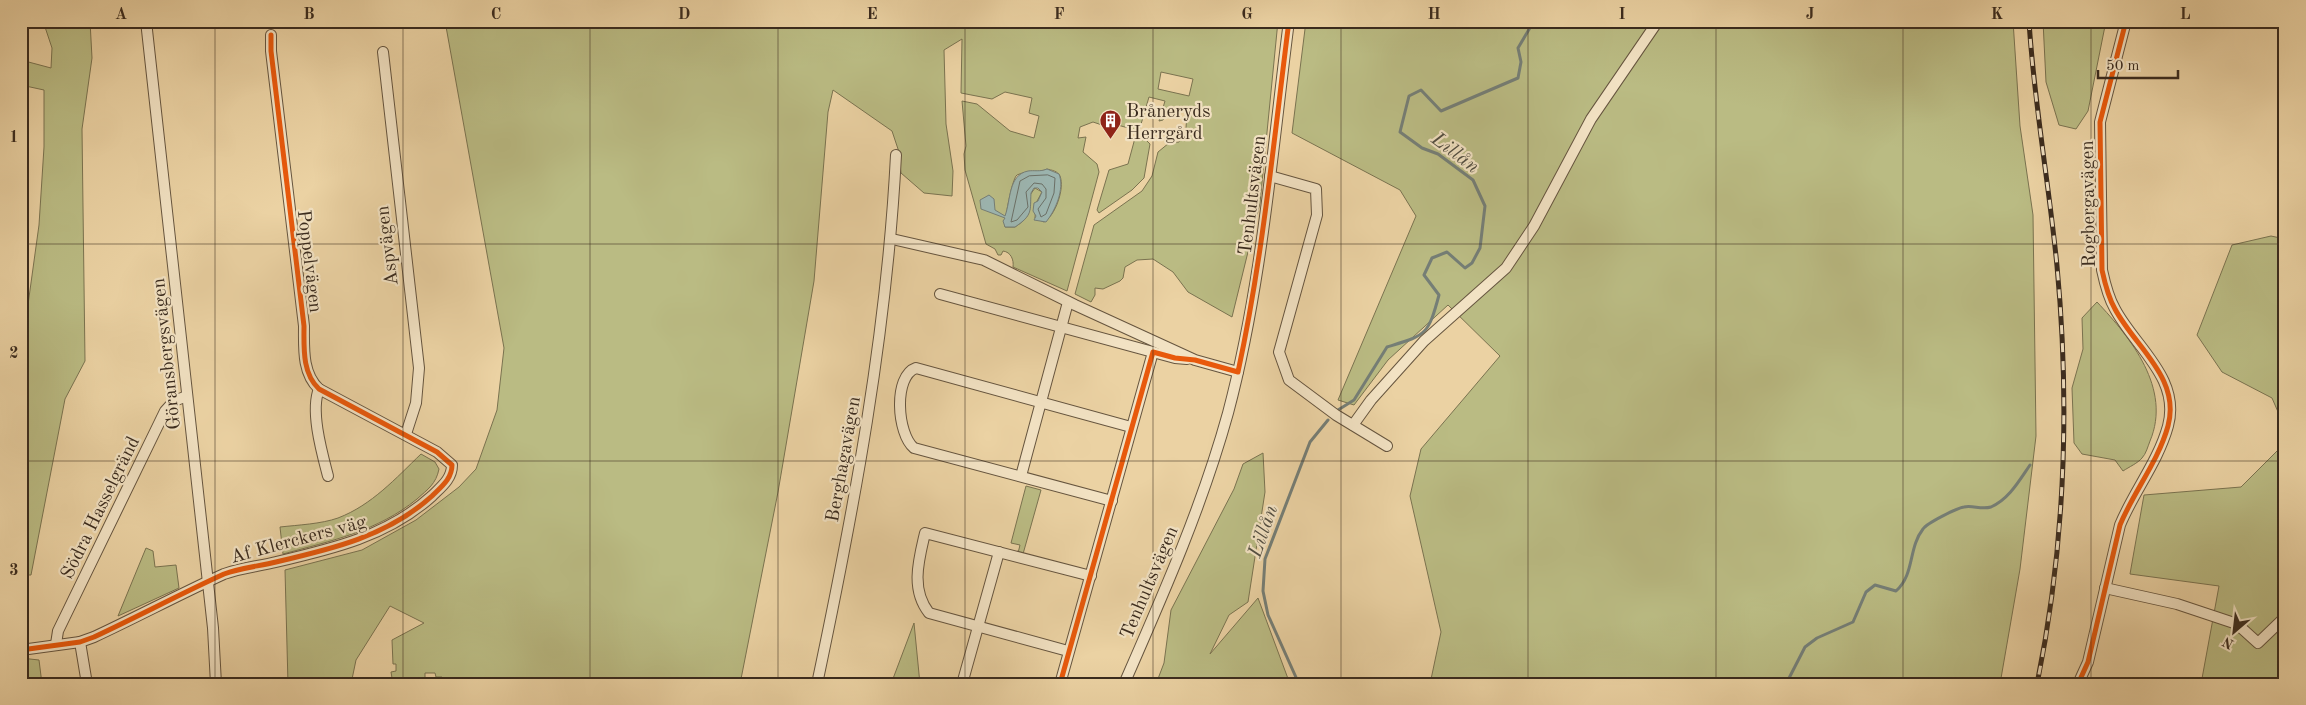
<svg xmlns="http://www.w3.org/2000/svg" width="2306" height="705" font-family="'Old Standard TT',serif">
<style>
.green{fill:#babb83;stroke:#7a7350;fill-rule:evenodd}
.water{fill:#9cb5b0;stroke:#757e76}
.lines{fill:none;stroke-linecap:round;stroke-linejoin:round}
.shore{stroke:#6b7067;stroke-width:1}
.stream{stroke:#757e76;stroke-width:3}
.minor-casing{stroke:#66553f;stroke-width:12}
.minor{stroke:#f2e2c3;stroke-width:10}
.rail-casing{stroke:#3a2b1e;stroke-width:5}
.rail{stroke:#f2e2c3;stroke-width:3;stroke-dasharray:9;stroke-linecap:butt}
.cycleway-casing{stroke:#f2e2c3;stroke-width:8}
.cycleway{stroke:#e8590c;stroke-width:5}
.grid{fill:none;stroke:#3a2b1e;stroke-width:1;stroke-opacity:0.55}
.labels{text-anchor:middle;stroke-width:4.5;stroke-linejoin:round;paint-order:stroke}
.poi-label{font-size:19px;fill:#3a2b1e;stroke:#f2e2c3;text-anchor:start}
.street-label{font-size:19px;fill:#3a2b1e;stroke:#f2e2c3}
.water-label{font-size:20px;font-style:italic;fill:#524e42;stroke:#f2e2c3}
.neatline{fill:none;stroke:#3a2b1e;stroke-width:2}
.grid-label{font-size:16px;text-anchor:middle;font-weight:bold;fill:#3a2b1e}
</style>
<rect width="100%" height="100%" fill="#ebd2a3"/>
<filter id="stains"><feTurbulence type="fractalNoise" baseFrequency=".004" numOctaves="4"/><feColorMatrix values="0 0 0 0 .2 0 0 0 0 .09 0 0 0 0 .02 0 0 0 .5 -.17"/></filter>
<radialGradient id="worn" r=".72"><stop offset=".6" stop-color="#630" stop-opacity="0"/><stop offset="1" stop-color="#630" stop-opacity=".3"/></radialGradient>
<g class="green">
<path d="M43,21h47l2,37 -10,71 3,232 -20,38 -34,176h-10v-246l5,-10 13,-94 5,-78v-57l-23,-5v-25l30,8 1,-20z"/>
<path d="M445,21h833l-18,182 -28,114 -44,-25 -15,-20 -20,-13 -16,1 -12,7 -2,11 -3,3 -17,8 -8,-1v7l-4,7 -16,-8 19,-69 48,-34 10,-15 6,-24 11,-9 10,-1 7,-14 1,-16 -9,-4h-8l-7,12 -4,1 6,-20 -16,-4 -10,34 -32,-9 -5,3 -9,-3 -13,5 -2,11 8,-1 -3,15 14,12 2,8 -32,119 -54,-24c1,-7 -2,-15 -10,-16l-2,4h-3l-3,-6 -9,-5 -21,-74 -1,-16 2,-8 -4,-45 15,3 33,27 24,7 5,-22 -10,-3 3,-15 -27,-6 -13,7 -31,-6 1,-54 -18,11 2,74 7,47 -1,25 -28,-3 -23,-20 -3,-24 -6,-18 -59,-41 -5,22 -14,169 -36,211 -38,192h-298v-7h-6l-1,-4h-10v11h-27l-6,-6 -1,-6 5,-1v-7h-3l-1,-24 32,-17 -34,-17 -34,54 -5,24h-63l-3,-114 77,-20 54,-30 43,-33 17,-18 21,-59 7,-62zM1161,72l32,7 -4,17 -31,-7zM1047,169c4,1 11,2 13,7 5,13 -5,40 -16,46l-9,-4 1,-15 6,-11 -7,-4 -5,7c1,16 0,22 -15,32h-10c-1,-4 7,-49 12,-52 10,-5 20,-1 30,-6z"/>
<path d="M1306,21h707l7,105 13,89 3,221 -16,133 -20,115h-570l11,-52 -31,-136 11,-47 79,-93 -52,-51 -60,55 -34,45 -16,-5 78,-184 -16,-26 -108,-57z"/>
<path d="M2043,21h63l-18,90 -12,18 -17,-4 -13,-43z"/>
<path d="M1135,138l11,2 4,4 -6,34 -12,12 -33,23 -2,-3 12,-40 19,-6z"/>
<path d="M2271,236l14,3v189l-13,-30 -50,-26 -25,-37 35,-90z"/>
<path d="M2097,302c34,36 75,87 53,139 -2,5 -4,13 -8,17 -4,5 -13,9 -19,13l-8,-11 -33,-6 -8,-11 -2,-55 11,-39 -1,-31z"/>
<path d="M2285,443v241h-84l18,-98 -89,-12 14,-79 97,-8z"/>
<path d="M1263,453l2,39 -17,110 -19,13 -19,39 48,-56 32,86h-134l8,-21 7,-53 63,-121 9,-25z"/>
<path d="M421,454l14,8 4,7c-3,15 -11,20 -22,30 -39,32 -86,42 -134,55l-3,-27c18,-2 41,-3 58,-9 34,-13 58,-40 83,-64z"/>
<path d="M1026,486l15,4 -18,64 -5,-1 2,-8 -9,-2z"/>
<path d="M146,548l7,3 2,16 21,-2 3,23 -61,28z"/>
<path d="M914,623l6,61h-29z"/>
<path d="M21,658l18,2 3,24h-21z"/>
</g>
<path class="water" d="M1047,169l12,5c6,15 -4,37 -13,48l-12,-2 2,-4 -3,-5 1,-8 4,-2 4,-9 -4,-4h-4l-3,5c-1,18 2,22 -16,34h-10l-2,-6 2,-3 -24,-9 -1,-9 9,-5 5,4 1,11 10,6c6,-16 3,-41 23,-45 6,-1 12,1 19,-2z"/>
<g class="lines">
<path class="shore" d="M1048,175l7,3 -1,15 -8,21 -5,3 -3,-8 8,-11v-9l-4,-5 -8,-1 -8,9 2,15 -11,13 -6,2 9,-41 9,-5z"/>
<g class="stream">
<path d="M1338,410l16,-10 33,-53c39,-12 41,-11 52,-52l-15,-20 8,-17 15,-6 18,16 7,-5 8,-15 5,-42 -12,-26 -35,-26 -16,-6 -22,-16 9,-36 12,-6 20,21 77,-33 3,-16 -3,-14 16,-27"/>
<path d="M1299,684l-31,-69 -5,-24 2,-32 45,-117 18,-22"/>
<path d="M1786,684l19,-37 12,-9 36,-16 13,-30 9,-7 21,6c19,-17 12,-43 27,-62 4,-6 34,-21 41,-22 9,-2 17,3 27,0 18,-8 28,-26 39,-42"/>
</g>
<defs>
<g id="minor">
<path d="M146,21l67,607 3,56"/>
<path d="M383,52l36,316 -3,35 -10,31"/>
<path d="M1270,176l46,13 1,26 -38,137 10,28 47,35 51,31"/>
<path d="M892,239l92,21 91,45 120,55 43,12"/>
<path d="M940,294l235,64 12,1"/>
<path d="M319,389c-9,22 3,64 9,87"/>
<path d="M1353,425l18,-25 53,-59 82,-73 28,-42 57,-107 67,-98"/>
<path d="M1021,476l47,-174"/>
<path d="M1112,501l-198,-53c-17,-14 -21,-72 2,-80l215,59"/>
<path d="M2105,588l72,16 60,20 21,19 27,-26"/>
<path d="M80,642l7,42"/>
<path d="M56,644l2,-13 107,-220 9,-10 13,-5"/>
<path d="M21,650l59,-8 14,-5c43,-20 86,-43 130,-63 16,-6 36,-8 52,-12 56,-13 112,-26 156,-66 9,-9 20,-17 20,-31l-15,-13 -118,-63c-17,-16 -15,-41 -15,-63l-33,-275v-16"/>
<path d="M1068,651l-139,-38c-19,-24 -10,-54 -4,-80l166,43"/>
<path d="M817,684c37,-175 70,-351 79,-529"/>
<path d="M962,684l37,-132"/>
<path d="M1060,684l93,-332"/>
<path d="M1124,684c39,-89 78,-177 104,-271 34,-128 44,-261 61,-392"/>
<path d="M2078,684l10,-22 32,-137c14,-34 38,-63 48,-99 13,-48 -33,-79 -53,-117 -7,-12 -10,-25 -13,-39l-2,-148 26,-101"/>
</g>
</defs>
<use href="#minor" class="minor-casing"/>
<use href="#minor" class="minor"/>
<defs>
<path id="rail" d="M2029,21c5,82 20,163 28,245 13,139 8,281 -20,418"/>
</defs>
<use href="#rail" class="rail-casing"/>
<use href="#rail" class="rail"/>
<defs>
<g id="cycleway">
<path d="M21,650l59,-8 14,-5c43,-20 86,-43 130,-63 16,-6 36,-8 52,-12 56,-13 112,-26 156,-66 9,-9 20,-17 20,-31l-15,-13 -118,-63c-17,-16 -15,-41 -15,-63l-33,-275v-16"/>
<path d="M1060,684l93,-332 22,6 20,2 43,12c25,-116 36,-234 51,-351"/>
<path d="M2078,684l10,-22 32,-137c14,-34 38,-63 48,-99 13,-48 -33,-79 -53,-117 -7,-12 -10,-25 -13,-39l-2,-148 26,-101"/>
</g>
</defs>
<use href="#cycleway" class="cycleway-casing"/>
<use href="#cycleway" class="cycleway"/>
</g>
<path class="grid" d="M215,21v663M403,21v663M590,21v663M778,21v663M965,21v663M1153,21v663M1341,21v663M1528,21v663M1716,21v663M1903,21v663M2091,21v663M21,244h2264M21,461h2264"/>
<defs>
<symbol id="building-pin" viewBox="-11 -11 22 30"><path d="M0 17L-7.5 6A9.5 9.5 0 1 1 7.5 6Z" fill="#8f2418" stroke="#f2e2c3"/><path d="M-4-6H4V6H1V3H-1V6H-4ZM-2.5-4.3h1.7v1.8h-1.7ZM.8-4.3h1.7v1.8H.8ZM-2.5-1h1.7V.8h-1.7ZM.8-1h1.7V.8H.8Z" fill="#fff"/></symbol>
</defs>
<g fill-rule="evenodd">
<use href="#building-pin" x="1098" y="108" width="25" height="34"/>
</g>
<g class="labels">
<g class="poi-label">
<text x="1126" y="117">Bråneryds<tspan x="1126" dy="22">Herrgård</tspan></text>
</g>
<g class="street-label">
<text transform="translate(1251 195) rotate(-83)" y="7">Tenhultsvägen</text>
<text transform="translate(2087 204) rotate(-91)" y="7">Rogbergavägen</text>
<text transform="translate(386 246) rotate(-97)" y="7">Aspvägen</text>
<text transform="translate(311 261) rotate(83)" y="7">Poppelvägen</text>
<text transform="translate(165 354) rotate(-96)" y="7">Göransbergsvägen</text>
<text transform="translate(842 459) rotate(-80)" y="7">Berghagavägen</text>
<text transform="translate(99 507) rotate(-64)" y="7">Södra Hasselgränd</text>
<text transform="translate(298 538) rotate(-15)" y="7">Af Klerckers väg</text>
<text transform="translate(1148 582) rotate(-67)" y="7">Tenhultsvägen</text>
</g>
<g class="water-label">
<text transform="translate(1456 152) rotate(37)" y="7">Lillån</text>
<text transform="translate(1262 531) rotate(-71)" y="7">Lillån</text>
</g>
</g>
<rect width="2306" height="705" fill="none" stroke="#ebd2a3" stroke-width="55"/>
<g transform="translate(2234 632) rotate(208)" stroke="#f2e2c3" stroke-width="4" paint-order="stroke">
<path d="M0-4L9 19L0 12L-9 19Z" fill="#3a2b1e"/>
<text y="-8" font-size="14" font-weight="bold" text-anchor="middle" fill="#3a2b1e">N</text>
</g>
<path d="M2098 70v8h80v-8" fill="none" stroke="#3a2b1e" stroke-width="2.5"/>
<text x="2106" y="70" font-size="15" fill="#3a2b1e" stroke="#f2e2c3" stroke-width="4" paint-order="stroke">50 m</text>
<rect x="28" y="28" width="2250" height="650" class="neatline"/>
<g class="grid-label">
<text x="121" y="19">A</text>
<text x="309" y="19">B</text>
<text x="496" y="19">C</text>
<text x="684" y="19">D</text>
<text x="872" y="19">E</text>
<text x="1059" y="19">F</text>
<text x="1247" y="19">G</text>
<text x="1434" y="19">H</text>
<text x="1622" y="19">I</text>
<text x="1810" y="19">J</text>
<text x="1997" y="19">K</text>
<text x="2185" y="19">L</text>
<text x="14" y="142">1</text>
<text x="14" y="358">2</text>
<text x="14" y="575">3</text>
</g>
<rect width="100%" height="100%" filter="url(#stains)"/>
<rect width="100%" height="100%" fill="url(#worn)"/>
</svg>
